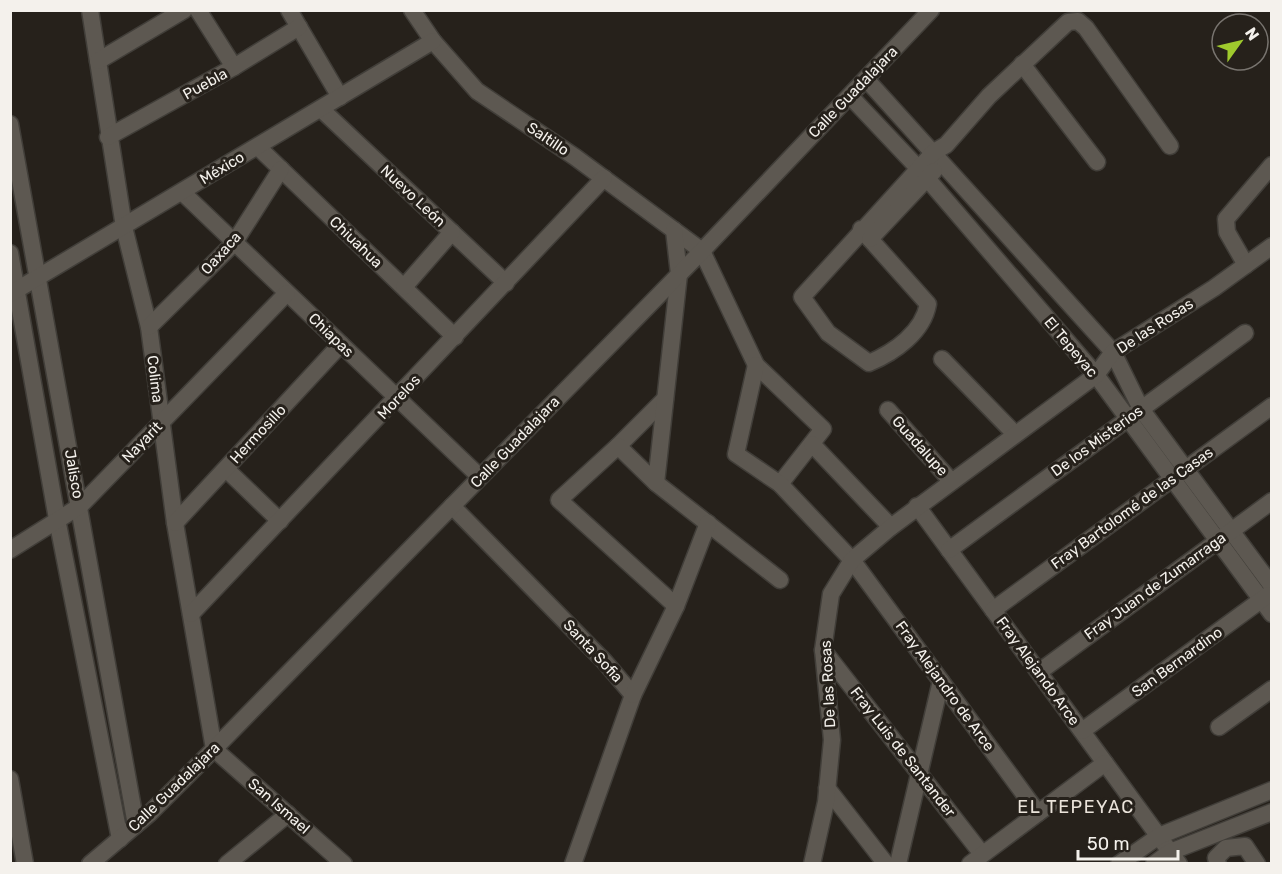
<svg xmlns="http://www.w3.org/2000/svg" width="1282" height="874" font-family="Rubik,sans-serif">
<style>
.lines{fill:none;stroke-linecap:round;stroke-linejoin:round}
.minor-casing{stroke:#413e39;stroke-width:19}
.minor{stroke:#5d5851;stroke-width:16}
.labels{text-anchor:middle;stroke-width:6;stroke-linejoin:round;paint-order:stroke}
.street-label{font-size:15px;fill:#f4f1ec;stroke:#26211b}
.quarter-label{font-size:18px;letter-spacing:1.5px;fill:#eae3da;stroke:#26211b}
</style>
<rect width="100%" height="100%" fill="#26211b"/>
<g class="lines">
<defs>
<g id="minor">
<path d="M90,10l34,217 25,100 26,196 39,226 130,115"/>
<path d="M198,10l36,57"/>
<path d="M289,10l51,87"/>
<path d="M412,10l21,31 44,50 98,66 127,94 54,114 67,64 -43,55"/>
<path d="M98,61l86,-51"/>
<path d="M1022,64l75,98"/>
<path d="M866,79l247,273 28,57 131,177"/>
<path d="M850,96l69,73 177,206 176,239"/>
<path d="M321,109l185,174"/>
<path d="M10,124l126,701"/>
<path d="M108,137l126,-70 65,-40"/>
<path d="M258,147l197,190"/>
<path d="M182,192l298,285"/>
<path d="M861,229l67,75c-5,28 -33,48 -59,59l-41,-30 -26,-36 132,-145 12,-7 43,-49 79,-74 10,-1 8,7 84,118"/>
<path d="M870,239l64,-68"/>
<path d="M10,253l47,266 63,320"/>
<path d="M1246,265l-19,-33 -1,-13 46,-54"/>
<path d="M404,287l48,-55"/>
<path d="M10,294l423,-253"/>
<path d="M149,327l85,-84 47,-74"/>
<path d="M942,359l73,75"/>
<path d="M756,365l-20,89 44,30 72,76 186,253"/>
<path d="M888,410l63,71"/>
<path d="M812,444l79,83"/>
<path d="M618,446l47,-47"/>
<path d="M226,469l54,52"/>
<path d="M656,483l124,97"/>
<path d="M452,506l152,155 29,34 -60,169"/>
<path d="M917,506l262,358"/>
<path d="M175,523l166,-179"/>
<path d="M10,550l70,-44 207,-213"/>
<path d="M949,550l296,-217"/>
<path d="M676,606l32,-83"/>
<path d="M993,610l279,-204"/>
<path d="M191,614l413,-436"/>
<path d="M823,650l159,204"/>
<path d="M1039,672l233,-171"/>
<path d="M633,695l43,-89 -117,-106 59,-54 38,37 23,-209 -5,-44"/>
<path d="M1219,727l53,-38"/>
<path d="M1082,731l186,-136"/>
<path d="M10,779l15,85"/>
<path d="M827,788l59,76"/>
<path d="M90,864l59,-50 65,-65 488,-498 229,-241"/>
<path d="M227,864l61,-50"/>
<path d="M812,864l14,-62 6,-62 -9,-90 8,-56 21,-34 39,-33 205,-152 17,-23 101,-64 58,-42"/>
<path d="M898,864l43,-183"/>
<path d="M970,864l135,-101"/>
<path d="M1119,864l40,-28 113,-46"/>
<path d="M1154,864l16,-12 102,-40"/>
<path d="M1218,864l-2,-6 10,-10 19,-2 12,18"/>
</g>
</defs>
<use href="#minor" class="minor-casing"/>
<use href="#minor" class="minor"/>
</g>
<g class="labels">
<g class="street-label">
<text transform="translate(205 84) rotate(-29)" y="5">Puebla</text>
<text transform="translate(853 92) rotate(-46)" y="5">Calle Guadalajara</text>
<text transform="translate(548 139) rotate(34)" y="5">Saltillo</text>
<text transform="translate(222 168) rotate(-31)" y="5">México</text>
<text transform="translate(413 196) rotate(43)" y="5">Nuevo León</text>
<text transform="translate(356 242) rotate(44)" y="5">Chiuahua</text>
<text transform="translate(221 253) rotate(-48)" y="5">Oaxaca</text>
<text transform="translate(1155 326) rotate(-33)" y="5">De las Rosas</text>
<text transform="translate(331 335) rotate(44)" y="5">Chiapas</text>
<text transform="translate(1071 347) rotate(50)" y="5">El Tepeyac</text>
<text transform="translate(155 379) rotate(83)" y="5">Colima</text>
<text transform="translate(399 397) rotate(-47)" y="5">Morelos</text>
<text transform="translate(258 434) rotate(-47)" y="5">Hermosillo</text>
<text transform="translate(1097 441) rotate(-36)" y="5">De los Misterios</text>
<text transform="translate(142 442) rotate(-46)" y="5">Nayarit</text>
<text transform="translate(515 442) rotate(-46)" y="5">Calle Guadalajara</text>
<text transform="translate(920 446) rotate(48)" y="5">Guadalupe</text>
<text transform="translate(74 474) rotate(80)" y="5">Jalisco</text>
<text transform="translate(1132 508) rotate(-36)" y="5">Fray Bartolomé de las Casas</text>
<text transform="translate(1155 586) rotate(-36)" y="5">Fray Juan de Zumarraga</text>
<text transform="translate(593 651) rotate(47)" y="5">Santa Sofia</text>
<text transform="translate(1177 662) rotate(-36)" y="5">San Bernardino</text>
<text transform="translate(1038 671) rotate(54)" y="5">Fray Alejando Arce</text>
<text transform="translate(828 684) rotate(-93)" y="5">De las Rosas</text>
<text transform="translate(945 686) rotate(54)" y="5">Fray Alejandro de Arce</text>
<text transform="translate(903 752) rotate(52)" y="5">Fray Luis de Santander</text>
<text transform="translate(174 787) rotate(-44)" y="5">Calle Guadalajara</text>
<text transform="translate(279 806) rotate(41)" y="5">San Ismael</text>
</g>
<g class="quarter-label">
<text x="1076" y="813">EL TEPEYAC</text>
</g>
</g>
<rect width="1282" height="874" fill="none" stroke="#f4f1ec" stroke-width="24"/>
<g transform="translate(1240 42) rotate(56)"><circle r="28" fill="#26211b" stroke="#78746f" stroke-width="1.5"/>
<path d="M0-4.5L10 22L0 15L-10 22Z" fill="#9fca2d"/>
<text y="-9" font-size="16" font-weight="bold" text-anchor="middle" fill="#f4f1ec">N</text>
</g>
<path d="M1078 850v9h100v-9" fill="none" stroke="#f4f1ec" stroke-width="3"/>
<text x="1087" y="850" font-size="18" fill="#f4f1ec" stroke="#26211b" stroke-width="4.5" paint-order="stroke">50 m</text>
</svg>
